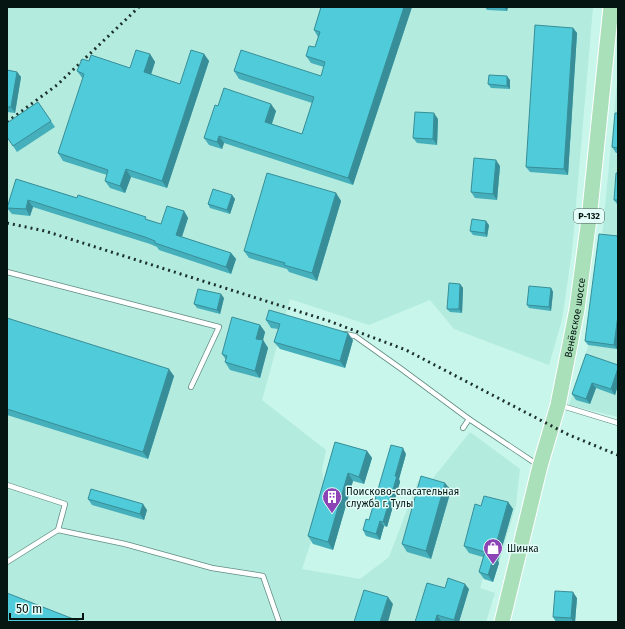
<svg xmlns="http://www.w3.org/2000/svg" width="625" height="629" font-family="'Fira Sans',sans-serif">
<style>
.built{fill:#b3ebde}
.lines{fill:none;stroke-linecap:round;stroke-linejoin:round}
.service-casing{stroke:#628c83;stroke-width:6}
.primary-casing{stroke:#fff;stroke-width:17}
.service{stroke:#fff;stroke-width:4.5}
.primary{stroke:#a9dfb9;stroke-width:15}
.rail{stroke:#1c302c;stroke-width:3;stroke-dasharray:2 4;stroke-linecap:butt}
.wall{fill:#45afbb}
.shaded-wall{fill:#388e98}
.building{fill:#50cbd9;stroke:#388e98}
.labels{text-anchor:middle;stroke-width:3;stroke-linejoin:round;paint-order:stroke}
.shield{fill:#e3fef8;stroke:#485b57;stroke-width:1}
.shield-label{font-size:9px;font-weight:bold;fill:#051512}
.street-label{font-size:10px;fill:#051512;stroke:#e3fef8}
.poi-label{font-size:10px;fill:#051512;stroke:#e3fef8;text-anchor:start}
</style>
<rect width="100%" height="100%" fill="#c8f6eb"/>
<g class="built">
<path d="M7,7h586l-21,244 -10,69 -13,45 -95,-36 -24,-29 -61,25 -79,-26 -28,101 64,50 -4,19 4,28 -24,72 58,10 29,-22 29,-76 12,1 40,-50 50,37 -4,36 -17,58 -10,-4 -9,29 15,5 -9,29h-479z"/>
<path d="M618,72v345l-49,-12 24,-74z"/>
</g>
<g class="lines">
<defs>
<g id="service">
<path d="M7,272l212,55 -28,60"/>
<path d="M345,334l10,2 45,32 69,51 69,46"/>
<path d="M559,405l59,18"/>
<path d="M463,428l6,-9"/>
<path d="M7,485l58,19 -7,26 67,14 87,24 51,8 16,46"/>
<path d="M7,562l51,-32"/>
</g>
<g id="primary">
<path id="s1" d="M502,622l38,-156 18,-61 19,-96 12,-90 22,-212"/>
</g>
</defs>
<use href="#service" class="service-casing"/>
<use href="#primary" class="primary-casing"/>
<use href="#service" class="service"/>
<use href="#primary" class="primary"/>
<g class="rail">
<path d="M7,122l50,-37 82,-78"/>
<path d="M7,223l38,8 284,90 77,29 163,85 49,20"/>
</g>
</g>
<g class="wall">
<path d="M321,7h91l-59,178 -129,-42 -2,6 -13,-4 -5,-7 14,-32 58,5 -4,13 30,10 10,-31 -73,-24 -5,-8 87,5 3,-9 -13,-4 -5,-7 9,-9 3,-10 -4,-7z"/>
<path d="M485,7h23l-1,4 -20,-1z"/>
<path d="M573,28l4,5 -9,142 -38,-3 -4,-5z"/>
<path d="M150,54l5,8 -4,13 29,9 24,-30 5,7 -42,127 -36,-11 -6,16 -15,-5 -5,-7 2,-6 -44,-14 -5,-8 25,-74 -6,-8 12,-10 41,7z"/>
<path d="M7,70l10,2 4,5 -6,36 -8,-1z"/>
<path d="M510,80v9l-19,-1 -3,-4z"/>
<path d="M38,102l17,25 -38,25 -10,-15z"/>
<path d="M618,113v40h-2l-4,-6z"/>
<path d="M438,119l-1,26 -20,-2 -4,-5z"/>
<path d="M500,166l-3,34 -22,-2 -4,-6z"/>
<path d="M618,173v31h-1l-3,-4z"/>
<path d="M16,179l145,45 23,-13 4,7 -6,19 49,16 5,6 -5,15 -72,-24 -2,-3 -7,-3 -117,-37 -3,9 -18,-2 -5,-6z"/>
<path d="M336,193l5,8 -24,80 -28,-9 -2,-3 -38,-11 -5,-7z"/>
<path d="M232,195l3,4 -5,15 -20,-6 -2,-4z"/>
<path d="M489,225l-2,12 -14,-2 -3,-4z"/>
<path d="M618,236v103l-1,10 -29,-4 -3,-4z"/>
<path d="M460,284l3,4 -1,25 -12,-1 -3,-3z"/>
<path d="M551,288l2,4 -2,19 -22,-3 -2,-3z"/>
<path d="M224,298l-4,16 -23,-6 -3,-4z"/>
<path d="M7,318l167,58 -26,83 -141,-44z"/>
<path d="M266,320l87,20 -8,28 -65,-19 -6,-7 4,-13 -7,-1z"/>
<path d="M260,325l5,7 -2,8 5,8 -8,30 -30,-8 -5,-8 1,-2 -4,-6z"/>
<path d="M618,365v20l-3,10 -19,-7 -6,16 -14,-4 -4,-6z"/>
<path d="M335,442l32,9 5,7 -8,26 -11,-3 -20,69 -20,-6 -5,-8z"/>
<path d="M406,454l-7,25 1,3 -13,45 -3,-1 -4,14 -14,-4 -3,-6z"/>
<path d="M451,490l-20,69 -24,-7 -5,-8z"/>
<path d="M88,499l59,11 -3,10 -52,-15z"/>
<path d="M508,502l5,7 -15,52 1,2 -6,19 -9,-3 -5,-7 4,-15 -14,-4 -5,-7 17,-40z"/>
<path d="M445,588l24,1 -10,33h-14l-4,-1 -1,1h-25z"/>
<path d="M577,598l-2,24h-19l-3,-5z"/>
</g>
<g class="shaded-wall">
<path d="M404,7h8l-59,178 -5,-7z"/>
<path d="M504,7h4l-1,4z"/>
<path d="M573,28l4,5 -9,142 -4,-6z"/>
<path d="M150,54l5,8 -6,18 -5,-8z"/>
<path d="M204,54l5,7 -42,127 -5,-7z"/>
<path d="M17,72l4,5 -6,36 -4,-6z"/>
<path d="M507,76l3,4v9l-3,-3z"/>
<path d="M271,104l5,7 -6,18 -5,-7z"/>
<path d="M434,113l4,6 -1,26 -4,-6z"/>
<path d="M219,136l5,7 -2,6 -5,-7z"/>
<path d="M496,160l4,6 -3,34 -4,-6z"/>
<path d="M126,169l5,8 -6,16 -5,-7z"/>
<path d="M336,193l5,8 -24,80 -5,-8z"/>
<path d="M232,195l3,4 -5,15 -3,-4z"/>
<path d="M28,200l5,7 -3,9 -4,-7z"/>
<path d="M184,211l4,7 -8,24 -4,-7z"/>
<path d="M486,221l3,4 -2,12 -2,-4z"/>
<path d="M231,253l5,6 -5,15 -5,-7z"/>
<path d="M460,284l3,4 -1,25 -3,-4z"/>
<path d="M551,288l2,4 -2,19 -2,-4z"/>
<path d="M221,294l3,4 -4,16 -3,-4z"/>
<path d="M618,315v24l-1,10 -3,-4z"/>
<path d="M260,325l5,7 -2,8 5,8 -8,30 -5,-7 1,-32z"/>
<path d="M348,333l5,7 -8,28 -5,-7z"/>
<path d="M618,368v17l-3,10 -4,-6z"/>
<path d="M169,369l5,7 -26,83 -5,-7z"/>
<path d="M592,383l4,5 -6,16 -4,-5z"/>
<path d="M403,448l3,6 -7,25 1,3 -13,45 -4,-5 12,-46z"/>
<path d="M367,451l5,7 -8,26 -5,-7z"/>
<path d="M348,473l5,8 -20,69 -5,-8z"/>
<path d="M445,483l6,7 -20,69 -5,-8z"/>
<path d="M508,502l5,7 -15,52 1,2 -6,19 -5,-7z"/>
<path d="M143,504l4,6 -3,10 -4,-6z"/>
<path d="M380,521l4,5 -4,14 -4,-6z"/>
<path d="M465,584l4,5 -10,33h-4l-1,-2z"/>
<path d="M573,592l4,6 -2,24h-2l-2,-4z"/>
<path d="M388,597l5,7 -5,18h-8z"/>
<path d="M437,615l4,6 -1,1h-5z"/>
</g>
<g class="building">
<path d="M321,7h83l-56,171 -129,-42 -2,6 -13,-4 11,-33 3,1 6,-18 47,16 -6,18 37,12 12,-37 -80,-26 7,-21 80,26 4,-14 -19,-6 3,-10 6,1 5,-15 -6,-2z"/>
<path d="M535,25l38,3 -9,141 -38,-2z"/>
<path d="M136,50l14,4 -6,18 36,12 11,-34 13,4 -42,127 -36,-12 -6,17 -15,-5 3,-11 -50,-17 26,-79 -7,-3 5,-12 7,2 2,-6 39,13z"/>
<path d="M7,70l10,2 -6,35h-4z"/>
<path d="M489,75l18,1v10l-19,-2z"/>
<path d="M38,102l13,19 -38,25 -6,-9v-14z"/>
<path d="M415,112l19,1 -1,26 -20,-1z"/>
<path d="M615,113h3v35l-6,-1z"/>
<path d="M474,158l22,2 -3,34 -22,-2z"/>
<path d="M267,173l69,20 -24,80 -28,-8 1,-2 -41,-12z"/>
<path d="M616,173h2v27h-4z"/>
<path d="M16,179l61,19 1,-3 68,22 -1,2 16,5 6,-18 17,5 -8,24 55,18 -5,14 -71,-24v-2l-10,-4 -117,-37 -2,9 -19,-1z"/>
<path d="M213,189l19,6 -5,15 -19,-6z"/>
<path d="M472,219l14,2 -1,12 -15,-2z"/>
<path d="M599,234l19,2v79l-4,30 -29,-4z"/>
<path d="M449,283l11,1 -1,25h-12z"/>
<path d="M529,286l22,2 -2,19 -22,-2z"/>
<path d="M198,289l23,5 -4,16 -23,-6z"/>
<path d="M269,310l79,23 -8,28 -66,-19 6,-18 -14,-4z"/>
<path d="M232,317l28,8 -4,14 7,1 -8,31 -30,-9 2,-6 -5,-2z"/>
<path d="M7,318l162,51 -26,83 -136,-43z"/>
<path d="M586,354l32,11v3l-7,21 -19,-6 -6,16 -14,-5z"/>
<path d="M335,442l32,9 -8,26 -11,-4 -20,69 -20,-6z"/>
<path d="M391,445l12,3 -8,28h2l-14,46 -3,-1 -4,13 -13,-4 3,-11 3,1z"/>
<path d="M421,476l24,7 -19,68 -24,-7z"/>
<path d="M91,489l52,15 -3,10 -52,-15z"/>
<path d="M484,496l24,6 -15,53 1,1 -6,19 -9,-3 6,-20 -21,-6 11,-42 6,2z"/>
<path d="M448,578l17,6 -11,36 -17,-5 -2,7h-20l12,-39 18,5z"/>
<path d="M364,590l24,7 -8,25h-26z"/>
<path d="M555,591l18,1 -2,26 -18,-1z"/>
<path d="M7,593l74,29h-74z"/>
</g>
<defs>
<symbol id="building-pin" viewBox="-11 -11 22 30"><path d="M0 17L-7.5 6A9.5 9.5 0 1 1 7.5 6Z" fill="#8c43b5" stroke="#e3fef8"/><path d="M-4-6H4V6H1V3H-1V6H-4ZM-2.5-4.3h1.7v1.8h-1.7ZM.8-4.3h1.7v1.8H.8ZM-2.5-1h1.7V.8h-1.7ZM.8-1h1.7V.8H.8Z" fill="#fff"/></symbol>
<symbol id="shop-pin" viewBox="-11 -11 22 30"><path d="M0 17L-7.5 6A9.5 9.5 0 1 1 7.5 6Z" fill="#8c43b5" stroke="#e3fef8"/><path d="M-5-2.5h2.3a2.7 3.5 0 0 1 5.4 0H5L5.5 6h-11ZM-1.5-2.5h3a1.5 2.3 0 0 0-3 0Z" fill="#fff"/></symbol>
</defs>
<g fill-rule="evenodd">
<use href="#building-pin" x="321" y="486" width="22" height="30"/>
<use href="#shop-pin" x="482" y="537" width="22" height="30"/>
</g>
<g class="labels">
<rect class="shield" x="574" y="209" width="30" height="14" rx="3"/>
<g class="shield-label">
<text x="589" y="219">Р-132</text>
</g>
<g class="street-label">
<text dy="4" stroke="none"><textPath href="#s1" startOffset="313">Венёвское шоссе</textPath></text>
</g>
<g class="poi-label">
<text x="346" y="495">Поисково-спасательная<tspan x="346" dy="12">служба г. Тулы</tspan></text>
<text x="507" y="552">Шинка</text>
</g>
</g>
<rect width="625" height="629" fill="none" stroke="#051512" stroke-width="16"/>
<path d="M10 613v6h73v-6" fill="none" stroke="#051512" stroke-width="2"/>
<text x="16" y="613" font-size="12" fill="#051512" stroke="#e3fef8" stroke-width="3" paint-order="stroke">50 m</text>
</svg>
